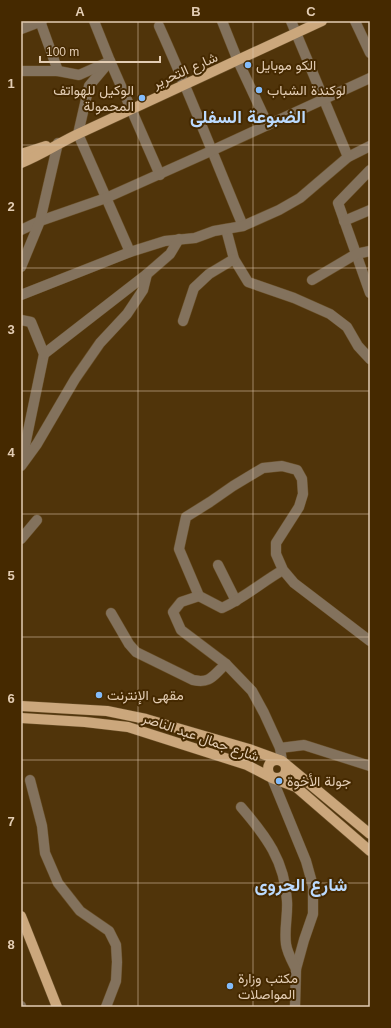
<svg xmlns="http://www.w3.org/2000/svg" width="391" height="1028" font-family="Helvetica,Vazirmatn,sans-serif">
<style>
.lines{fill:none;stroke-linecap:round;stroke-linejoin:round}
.minor-casing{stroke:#6a5029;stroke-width:11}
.major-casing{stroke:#6a5029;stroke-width:11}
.minor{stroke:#83725d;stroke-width:10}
.major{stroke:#cba77c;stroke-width:10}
.grid{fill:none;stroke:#e3cdb4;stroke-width:1;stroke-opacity:0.55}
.poi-dot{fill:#83bcfb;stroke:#452900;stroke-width:1.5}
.labels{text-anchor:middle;stroke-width:4;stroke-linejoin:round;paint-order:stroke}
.poi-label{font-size:14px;fill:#e3cdb4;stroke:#452900;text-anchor:start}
.street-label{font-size:14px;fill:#e3cdb4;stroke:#452900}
.district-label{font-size:18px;font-weight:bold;fill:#bbdafe;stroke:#452900}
.neatline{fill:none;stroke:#e3cdb4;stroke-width:1.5}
.grid-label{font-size:13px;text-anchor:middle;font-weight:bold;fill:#e3cdb4}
</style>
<rect width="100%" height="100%" fill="#50340a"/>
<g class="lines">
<defs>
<g id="minor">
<path d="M40,21l18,50"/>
<path d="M94,21l16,40 50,114"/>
<path d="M222,21l16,40 30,64"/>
<path d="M291,21l57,136"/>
<path d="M355,21l15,32"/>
<path d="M159,26c30,66 56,133 84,200"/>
<path d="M21,29l21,-8"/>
<path d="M110,61l-21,25 -11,48 52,118"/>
<path d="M21,71h37l21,4 27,-12"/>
<path d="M370,170l-32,33 32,90"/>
<path d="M344,221l26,-11"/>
<path d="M226,229l8,30 14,23 46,16 36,16 17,13 11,19 12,13"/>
<path d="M21,230l19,-9 66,-23 105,-47 159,-73"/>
<path d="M21,267l19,-46 18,-78"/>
<path d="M312,280l44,-26 14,-3"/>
<path d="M21,295l109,-43 35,-11 30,-3 19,-7 29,-5 36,-16 21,-12 48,-41 22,-11"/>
<path d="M21,320l10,2 13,32 -22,106"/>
<path d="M183,321l11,-33 15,-14 25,-15"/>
<path d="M44,354l103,-80"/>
<path d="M21,466l16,-22 38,-65 25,-36 27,-29 16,-24 4,-16 23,-20 9,-15"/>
<path d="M21,539l16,-19"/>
<path d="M218,565l18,36"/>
<path d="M283,570c-21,12 -39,28 -61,38l-23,-12 -20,-47 7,-32 24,-15 23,-16 30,-18 19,-2 15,4 5,9 1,15 -4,13 -23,36v11l7,16 11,13 76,58"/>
<path d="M199,596l-18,6 -8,10 8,18 45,34 26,27 12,22 16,35 2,13"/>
<path d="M111,613l18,31 7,8 57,28c18,4 20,-5 33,-16"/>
<path d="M280,748l24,-3 66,21"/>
<path d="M272,778l34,83 7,25v28l-9,26 -8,29 -1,38"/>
<path d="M30,780l12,46 3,27 13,30 22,28 29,20 7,14 1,17 -1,19 -10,26"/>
<path d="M241,807c25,29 44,54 46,94 1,14 -3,28 -1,43 1,8 6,17 10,25"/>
<path d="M21,1006v1"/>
</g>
<g id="major">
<path d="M21,154l25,-8"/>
<path d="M21,163c20,-8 38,-20 57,-29l244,-113"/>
<path d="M21,706l86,5 39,8 103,30 33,12 88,73"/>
<path d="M21,718l64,4 43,5 119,38 25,13 24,9 74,64"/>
<circle cx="277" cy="769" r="9"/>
<path d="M21,916l36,91"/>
</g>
</defs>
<use href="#minor" class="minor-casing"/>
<use href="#major" class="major-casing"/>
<use href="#minor" class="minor"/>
<use href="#major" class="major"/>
</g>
<path class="grid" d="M138,21v986M253,21v986M21,145h349M21,268h349M21,391h349M21,514h349M21,637h349M21,760h349M21,883h349"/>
<g class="poi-dot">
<circle cx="248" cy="65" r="4"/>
<circle cx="259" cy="90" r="4"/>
<circle cx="142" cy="98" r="4"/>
<circle cx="99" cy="695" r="4"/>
<circle cx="279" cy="781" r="4"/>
<circle cx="230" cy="986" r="4"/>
</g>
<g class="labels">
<g class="poi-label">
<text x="256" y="70">الكو موبايل</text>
<text x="134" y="95" text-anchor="end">الوكيل للهواتف<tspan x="134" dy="16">المحمولة</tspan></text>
<text x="267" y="95">لوكندة الشباب</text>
<text x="107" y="700">مقهى الإنترنت</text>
<text x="287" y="786">جولة الأخوة</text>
<text x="238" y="983">مكتب وزارة<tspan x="238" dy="16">المواصلات</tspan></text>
</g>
<g class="street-label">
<text transform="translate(185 70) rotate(-24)" y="5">شارع التحرير</text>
<text transform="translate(201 737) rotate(19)" y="5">شارع جمال عبد الناصر</text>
</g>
<g class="district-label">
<text x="248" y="123">الضبوعة السفلى</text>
<text x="301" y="891">شارع الحروى</text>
</g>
</g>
<rect width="391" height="1028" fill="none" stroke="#452900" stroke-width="44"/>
<path d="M40 56v6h120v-6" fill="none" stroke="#e3cdb4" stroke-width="2"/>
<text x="46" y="56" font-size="12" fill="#e3cdb4" stroke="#452900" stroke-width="3" paint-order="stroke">100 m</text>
<rect x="22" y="22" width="347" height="984" class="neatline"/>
<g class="grid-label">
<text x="80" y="16">A</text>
<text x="196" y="16">B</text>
<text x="311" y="16">C</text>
<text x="11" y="88">1</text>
<text x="11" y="211">2</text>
<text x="11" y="334">3</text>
<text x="11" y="457">4</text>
<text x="11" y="580">5</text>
<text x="11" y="703">6</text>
<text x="11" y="826">7</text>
<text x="11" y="949">8</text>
</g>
</svg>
